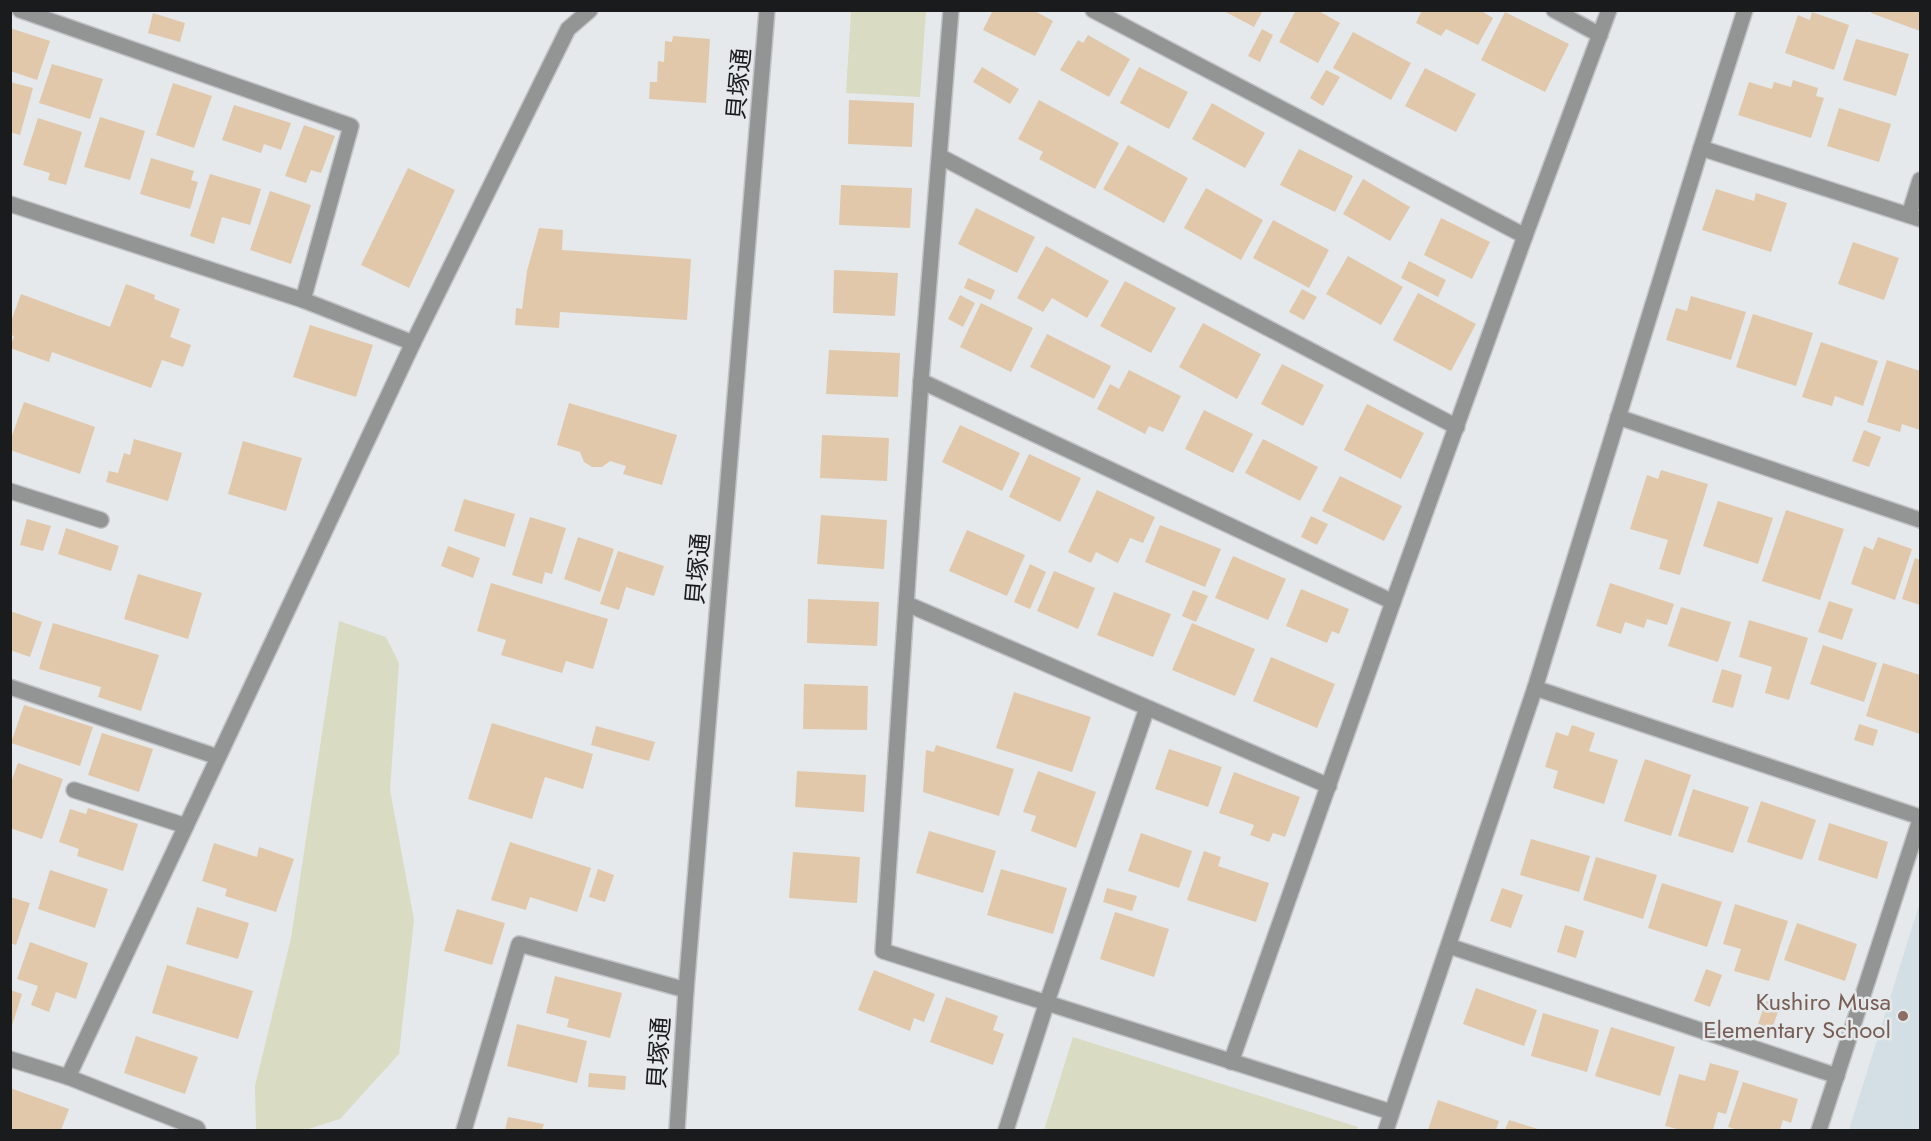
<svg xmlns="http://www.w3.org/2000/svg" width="1931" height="1141" font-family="Jost,'Noto Sans JP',sans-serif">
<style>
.built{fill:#d3dee5}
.green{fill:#d9dcc3}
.building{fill:#e1c8ab}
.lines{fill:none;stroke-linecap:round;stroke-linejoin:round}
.minor-casing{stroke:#c0c4c7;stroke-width:18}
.minor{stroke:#939594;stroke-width:15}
.education-dot{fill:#8d6e63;stroke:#e5e9ec;stroke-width:2}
.labels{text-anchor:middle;stroke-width:5;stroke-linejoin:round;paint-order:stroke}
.street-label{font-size:24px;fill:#1a1b1c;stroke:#e5e9ec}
.education-label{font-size:24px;fill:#785e54;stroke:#e5e9ec;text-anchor:end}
</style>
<rect width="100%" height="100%" fill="#e5e9ec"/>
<path class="built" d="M1920,902v228h-71z"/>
<g class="green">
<path d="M851,11h75l-6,86 -74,-4z"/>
<path d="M339,621l47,16 13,26 -9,127 24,130 -15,134 -59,65 -35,11h-49l-1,-44 36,-148z"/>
<path d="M1073,1037l285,90 -1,3h-313z"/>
</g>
<g class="building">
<path d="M993,10h40l20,11 -18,35 -52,-26z"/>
<path d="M1222,10h41l-9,17z"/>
<path d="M1296,10h21l23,13 -22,40 -39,-21z"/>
<path d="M1422,10h58l13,8 -15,27 -32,-16 -5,7 -25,-13z"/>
<path d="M1872,10h48v21l-49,-18z"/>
<path d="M1505,12l64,32 -24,48 -64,-32z"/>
<path d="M1812,12l37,13 -15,45 -49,-17 13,-38 12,5z"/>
<path d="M153,13l32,10 -5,19 -32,-9z"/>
<path d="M10,28l40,13 -13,39 -27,-9z"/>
<path d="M1262,29l11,6 -13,27 -12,-6z"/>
<path d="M1353,32l58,31 -20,37 -58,-32z"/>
<path d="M1088,35l42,24 -21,38 -49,-27 18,-30 5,3z"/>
<path d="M673,36l37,3 -4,64 -57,-4 1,-17h7l1,-21 6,1 1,-21 7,1z"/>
<path d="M1856,39l53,15 -13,42 -53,-16z"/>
<path d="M52,64l51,15 -13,40 -51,-16z"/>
<path d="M982,67l37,22 -9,15 -37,-22z"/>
<path d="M1139,67l49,25 -19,37 -49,-26z"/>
<path d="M1425,68l51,26 -20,38 -51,-26z"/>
<path d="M1326,70l14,7 -17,29 -13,-8z"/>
<path d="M1793,80l25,8 -2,8 8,2 -13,40 -73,-23 11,-33 23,7 2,-7 17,5z"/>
<path d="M10,82l23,6 -13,47 -10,-3z"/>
<path d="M173,83l39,13 -18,52 -38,-13z"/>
<path d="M849,100l65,3 -2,44 -64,-3z"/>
<path d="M1039,100l80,43 -24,46 -56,-30 4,-7 -25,-13z"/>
<path d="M1212,103l53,30 -20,35 -53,-29z"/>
<path d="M234,105l57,18 -10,27 -17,-6 -3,9 -39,-13z"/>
<path d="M1839,108l52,16 -12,38 -52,-16z"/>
<path d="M100,117l45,14 -15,49 -46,-13z"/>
<path d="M38,118l44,14 -16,53 -18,-5 2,-7 -27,-8z"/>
<path d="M304,125l31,11 -14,37 -10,-3 -5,13 -21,-7z"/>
<path d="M1128,145l60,33 -24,45 -61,-34z"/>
<path d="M1299,149l54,27 -18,36 -55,-27z"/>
<path d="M151,158l43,13 -3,9 7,2 -8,27 -50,-15z"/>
<path d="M408,168l47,22 -46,98 -48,-23z"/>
<path d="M210,174l51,15 -11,36 -28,-8 -8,27 -24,-8z"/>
<path d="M1363,179l47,28 -20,34 -47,-27z"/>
<path d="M841,185l71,3 -2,40 -71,-3z"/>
<path d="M1206,188l57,32 -22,40 -57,-32z"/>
<path d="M1716,189l38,12 2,-8 31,10 -16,49 -69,-22z"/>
<path d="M270,191l41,14 -20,59 -41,-14z"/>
<path d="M976,208l59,29 -18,36 -59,-29z"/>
<path d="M1441,218l49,24 -18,37 -48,-24z"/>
<path d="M1273,220l56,30 -20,38 -56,-30z"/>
<path d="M539,228l24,2 -1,20 129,9 -4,61 -127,-8 -1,16 -44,-3 1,-17 6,1 5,-38z"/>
<path d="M1853,242l46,16 -15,42 -46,-16z"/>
<path d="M1046,246l63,35 -22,37 -35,-20 -9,14 -26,-14z"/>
<path d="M1348,256l55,31 -22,38 -55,-31z"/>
<path d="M1409,261l37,19 -8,17 -37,-19z"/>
<path d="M834,270l64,3 -3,43 -62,-3z"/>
<path d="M968,278l27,12 -4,10 -27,-12z"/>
<path d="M1125,281l51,27 -25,45 -51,-27z"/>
<path d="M126,284l29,11 -1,4 26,10 -10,28 21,8 -8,22 -21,-7 -11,28 -99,-36 -3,10 -39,-14 4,-12 -4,-1v-11l11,-30 89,33z"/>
<path d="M1302,289l15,8 -13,23 -15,-8z"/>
<path d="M1418,293l58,31 -25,47 -58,-31z"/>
<path d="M960,295l15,8 -12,24 -15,-8z"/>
<path d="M1691,296l55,16 -15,48 -65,-20 10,-32 11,3z"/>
<path d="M981,303l52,25 -22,44 -51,-25z"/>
<path d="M1753,314l60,19 -17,53 -60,-19z"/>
<path d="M1203,323l58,31 -24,45 -58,-32z"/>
<path d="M310,325l63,20 -17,52 -63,-20z"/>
<path d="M1047,334l64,32 -17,33 -64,-32z"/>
<path d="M1821,342l57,19 -15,45 -28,-10 -3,10 -30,-9z"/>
<path d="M829,350l71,3 -2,44 -72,-3z"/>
<path d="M1887,360l33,11v59l-18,-6 -2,8 -33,-10z"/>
<path d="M1282,364l42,21 -21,41 -42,-22z"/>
<path d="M1129,370l52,26 -18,36 -14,-6 -4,8 -48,-25 13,-25 9,5z"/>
<path d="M24,402l71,25 -15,47 -70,-24v-9z"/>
<path d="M569,403l108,32 -15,50 -39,-11 3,-8 -16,-5 -8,6h-10l-8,-5 -4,-10 -23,-7z"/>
<path d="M1367,404l57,29 -23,46 -57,-29z"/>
<path d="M1204,410l49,24 -20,39 -48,-24z"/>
<path d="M960,425l60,28 -18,38 -60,-29z"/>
<path d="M1864,430l17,7 -12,30 -17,-6z"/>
<path d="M822,435l67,3 -2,43 -67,-3z"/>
<path d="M134,439l48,14 -14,48 -62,-19 3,-11 9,2 6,-20 6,2z"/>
<path d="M1263,439l55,28 -18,34 -55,-28z"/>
<path d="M243,441l59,17 -16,53 -58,-17z"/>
<path d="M1029,454l52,24 -21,44 -51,-25z"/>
<path d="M1661,470l47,14 -28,91 -21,-6 9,-29 -38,-11 17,-54 11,4z"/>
<path d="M1340,476l62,30 -18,35 -62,-30z"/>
<path d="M1097,490l58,27 -12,26 -13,-5 -12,25 -22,-11 -5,11 -23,-11z"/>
<path d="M464,499l51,15 -10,33 -51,-16z"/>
<path d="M1718,501l55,17 -15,46 -55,-18z"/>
<path d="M1786,510l58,19 -24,71 -58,-19z"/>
<path d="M821,515l66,5 -3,49 -67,-5z"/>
<path d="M1311,516l17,8 -11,21 -16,-8z"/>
<path d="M530,517l36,11 -14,46 -7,-2 -3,12 -30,-9z"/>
<path d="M27,519l24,7 -8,25 -23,-6z"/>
<path d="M1160,525l61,24 -16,38 -60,-25z"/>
<path d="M66,528l53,18 -8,25 -53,-17z"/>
<path d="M967,530l58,25 -18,41 -58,-25z"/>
<path d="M578,537l36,12 -14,43 -36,-13z"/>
<path d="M1878,537l34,12 -17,51 -44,-16 13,-38 9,4z"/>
<path d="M448,546l32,12 -7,20 -32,-12z"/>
<path d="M618,551l46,15 -10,30 -28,-9 -7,23 -19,-6z"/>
<path d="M1233,556l53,23 -18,41 -53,-22z"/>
<path d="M1915,558l5,2v45l-18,-6z"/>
<path d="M1030,564l16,8 -16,37 -16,-7z"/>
<path d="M1054,571l41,17 -17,41 -41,-18z"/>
<path d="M138,574l64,19 -14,46 -64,-20z"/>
<path d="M491,583l117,36 -15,50 -27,-8 -4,12 -61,-18 5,-15 -29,-9z"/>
<path d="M1610,583l64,21 -7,21 -20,-6 -3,9 -19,-6 -4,12 -25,-8z"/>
<path d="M1301,589l48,20 -10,25 -7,-3 -5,12 -41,-17z"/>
<path d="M1193,590l15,6 -12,26 -14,-6z"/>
<path d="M1114,592l57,22 -18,43 -56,-22z"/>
<path d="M808,599l71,3 -2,44 -70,-3z"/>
<path d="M1829,601l24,8 -11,31 -24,-8z"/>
<path d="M1681,607l50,15 -13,40 -50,-16z"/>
<path d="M10,611l32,11 -12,35 -20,-7z"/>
<path d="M1749,620l59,18 -19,62 -24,-7 7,-26 -33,-10z"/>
<path d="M53,623l106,32 -18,56 -43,-14 3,-10 -62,-18z"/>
<path d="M1192,623l63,26 -20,47 -63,-26z"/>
<path d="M1823,645l54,18 -13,39 -54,-18z"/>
<path d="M1271,657l64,27 -18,44 -64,-27z"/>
<path d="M1883,663l37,12v59l-54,-18z"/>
<path d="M1722,669l20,6 -9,33 -21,-6z"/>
<path d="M804,684l64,2 -1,44 -64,-1z"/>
<path d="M1014,692l77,25 -19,55 -76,-24z"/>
<path d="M24,705l69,22 -13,39 -69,-23z"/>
<path d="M492,723l101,31 -10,35 -38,-12 -13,42 -64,-20z"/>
<path d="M1859,724l19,6 -5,16 -19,-6z"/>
<path d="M1572,725l23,8 -6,18 29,9 -14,44 -51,-16 5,-17 -13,-4 11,-35 12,4z"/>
<path d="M596,726l59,16 -6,19 -58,-16z"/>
<path d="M102,733l51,16 -14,43 -51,-17z"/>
<path d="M936,745l78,24 -15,47 -76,-24 3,-42 8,2z"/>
<path d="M1169,749l53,18 -14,40 -53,-18z"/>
<path d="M1645,759l46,16 -20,61 -47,-15z"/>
<path d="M18,763l45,16 -21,60 -32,-11v-43z"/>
<path d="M797,771l69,4 -2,37 -69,-5z"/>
<path d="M1038,771l58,21 -20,56 -45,-17 5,-15 -13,-4z"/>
<path d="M1234,772l66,25 -15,40 -12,-4 -4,9 -19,-7 4,-10 -35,-12z"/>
<path d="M1693,789l56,18 -16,46 -55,-17z"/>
<path d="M1761,801l55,19 -14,40 -55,-18z"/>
<path d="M88,808l50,16 -15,47 -46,-15 2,-7 -20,-7 11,-33 16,5z"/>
<path d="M1829,823l59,19 -11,37 -59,-19z"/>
<path d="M929,831l67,20 -13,42 -67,-20z"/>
<path d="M1141,833l51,18 -13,37 -51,-17z"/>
<path d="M1531,839l59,17 -11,36 -59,-17z"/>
<path d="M510,842l81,26 -14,44 -47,-15 -4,13 -35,-10z"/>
<path d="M214,843l43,14 2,-10 35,12 -18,53 -51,-16 2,-7 -25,-8z"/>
<path d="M1204,851l17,6 -3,9 51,17 -13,39 -69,-22z"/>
<path d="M793,852l67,5 -3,46 -68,-5z"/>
<path d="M1596,857l61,18 -14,44 -60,-19z"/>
<path d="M598,869l16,6 -9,27 -16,-5z"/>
<path d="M1001,869l66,19 -14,46 -66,-19z"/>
<path d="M50,870l58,19 -13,39 -57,-19z"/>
<path d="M1662,883l60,19 -15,45 -59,-19z"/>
<path d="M1107,888l30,8 -5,15 -29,-9z"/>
<path d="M1502,888l21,7 -12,33 -21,-7z"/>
<path d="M10,897l20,6 -14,42 -6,-2z"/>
<path d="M1735,904l53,17 -19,60 -35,-10 7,-22 -18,-5z"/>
<path d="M197,907l52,16 -11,36 -52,-15z"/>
<path d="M457,909l48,14 -13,42 -48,-14z"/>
<path d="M1115,912l54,17 -15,48 -54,-18z"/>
<path d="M1797,923l60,21 -12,37 -61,-21z"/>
<path d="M1565,925l19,6 -8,27 -19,-6z"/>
<path d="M30,942l58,21 -12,36 -20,-7 -7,20 -18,-7 7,-19 -21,-7z"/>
<path d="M167,965l86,26 -15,48 -86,-26z"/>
<path d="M1706,969l16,6 -12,32 -16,-6z"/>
<path d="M874,970l61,24 -11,28 -10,-4 -4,13 -52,-21z"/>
<path d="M555,976l67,17 -12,45 -43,-11 2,-8 -23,-6z"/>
<path d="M1476,988l61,22 -13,36 -61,-22z"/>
<path d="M10,990l12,4 -11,35 -1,-1z"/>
<path d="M946,997l52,19 -5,14 11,4 -11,31 -63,-23z"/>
<path d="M1766,1001l14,5 -8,23 -14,-5z"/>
<path d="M1543,1013l56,17 -12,42 -56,-16z"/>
<path d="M517,1024l70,17 -10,42 -70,-17z"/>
<path d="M1611,1027l64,20 -15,49 -65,-20z"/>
<path d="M136,1036l62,21 -13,37 -61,-21z"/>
<path d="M1710,1063l29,8 -13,43 -8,-2 -5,18h-32l-16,-4 14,-52 26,7z"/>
<path d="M589,1073l37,3 -1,14 -37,-3z"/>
<path d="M1743,1082l55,17 -7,24 -8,-3 -3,10h-42l-10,-3z"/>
<path d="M10,1088l59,21 -8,21h-51z"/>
<path d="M1438,1100l61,21 -3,9h-68z"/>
<path d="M508,1117l36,7 -2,6h-37z"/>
<path d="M1509,1120l32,10h-36z"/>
</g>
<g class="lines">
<defs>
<g id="minor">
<path d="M20,10l331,116 -48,174"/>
<path d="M951,10l-30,371 -38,570 508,161"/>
<path d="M1093,10l432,226"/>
<path d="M1554,10l46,25"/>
<path d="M1701,148l219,71"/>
<path d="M941,157l516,270"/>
<path d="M10,204l293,96 110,43"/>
<path d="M1909,215l11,-35"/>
<path d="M921,381l472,221"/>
<path d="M1618,417l302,103"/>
<path d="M10,491l91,29"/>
<path d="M907,604l422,182"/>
<path d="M10,687l208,70"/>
<path d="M1535,688l385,129"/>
<path d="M74,790l112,36"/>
<path d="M1449,946l388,130"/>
<path d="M10,1059l58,18 129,51 1,2"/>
<path d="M1231,1062l162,-460 132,-366 84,-226"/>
<path d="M68,1077l345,-734 155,-314 22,-19"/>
<path d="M464,1130l55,-186 167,46"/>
<path d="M677,1130l9,-140 81,-980"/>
<path d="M1006,1130l41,-128 100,-294"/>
<path d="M1386,1130l149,-442 166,-540 44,-138"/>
<path d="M1819,1130l101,-310"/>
</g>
</defs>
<use href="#minor" class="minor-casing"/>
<use href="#minor" class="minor"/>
</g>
<circle class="education-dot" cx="1903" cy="1016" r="6"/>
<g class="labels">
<g class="street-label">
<text transform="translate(739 84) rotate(-85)" y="8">貝塚通</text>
<text transform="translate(698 569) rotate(-85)" y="8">貝塚通</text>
<text transform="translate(659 1053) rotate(-86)" y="8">貝塚通</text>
</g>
<g class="education-label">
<text x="1891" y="1010">Kushiro Musa<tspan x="1891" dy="28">Elementary School</tspan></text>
</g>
</g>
<rect width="1931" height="1141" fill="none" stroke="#1a1b1c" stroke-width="24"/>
</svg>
